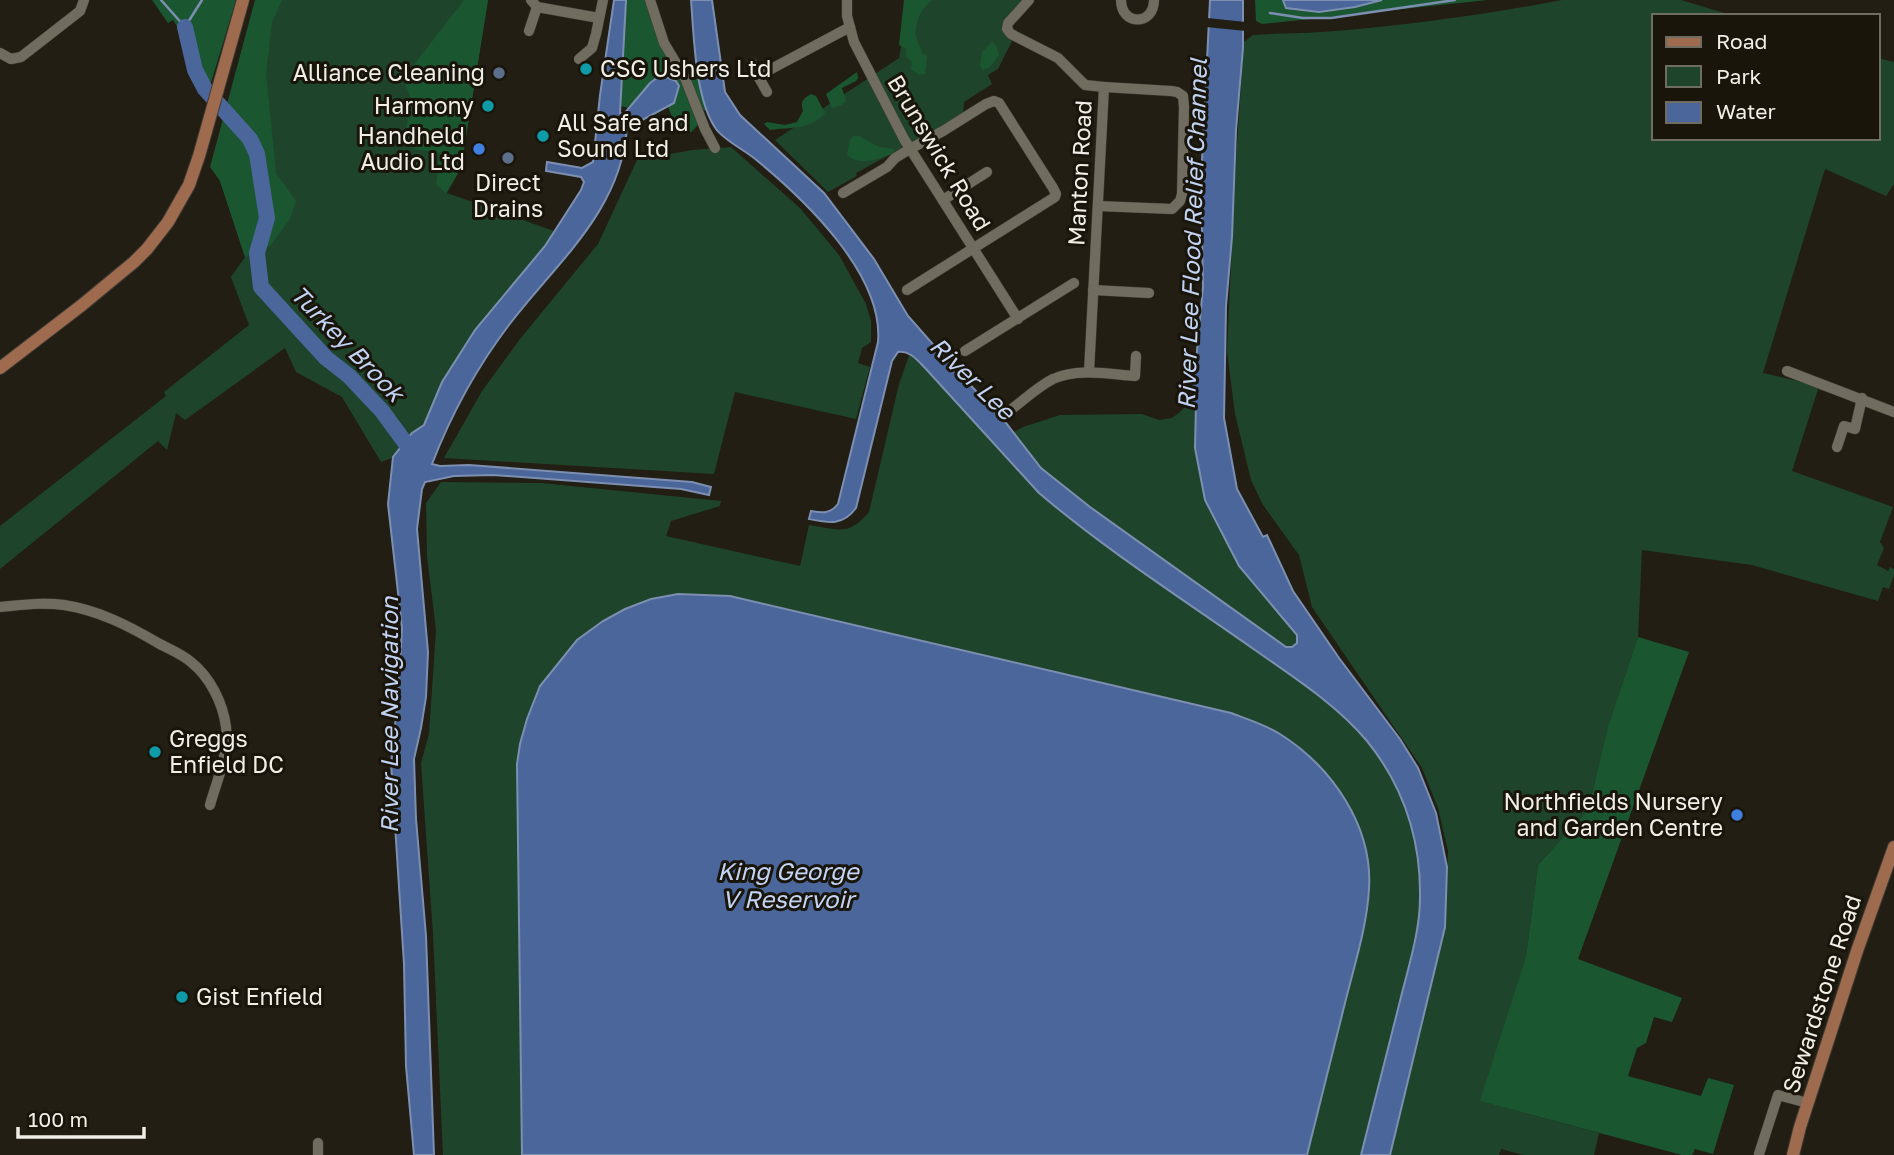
<svg xmlns="http://www.w3.org/2000/svg" width="1894" height="1155" font-family="'Golos Text',sans-serif">
<style>
.green{fill:#1e452b}
.forest{fill:#1a5731}
.water{fill:#4b669a;stroke:#7d8fb1;stroke-width:2}
.pier{fill:#221e13}
.lines{fill:none;stroke-linecap:round;stroke-linejoin:round}
.stream{stroke:#7d8fb1;stroke-width:2.5}
.river{stroke:#4b669a;stroke-width:16}
.minor-casing{stroke:#3e3b34;stroke-width:11}
.major-casing{stroke:#3e3b34;stroke-width:14}
.minor{stroke:#706c5f;stroke-width:10}
.major{stroke:#9f6b4f;stroke-width:12}
.culture-dot{fill:#0f9aa8;stroke:#19150a;stroke-width:2.5}
.service-dot{fill:#5c6f8a;stroke:#19150a;stroke-width:2.5}
.shop-dot{fill:#3f7fe0;stroke:#19150a;stroke-width:2.5}
.labels{text-anchor:middle;stroke-width:6;stroke-linejoin:round;paint-order:stroke}
.poi-label{font-size:23px;fill:#f1eee7;stroke:#19150a;text-anchor:start}
.street-label{font-size:23px;fill:#f1eee7;stroke:#19150a}
.water-label{font-size:24px;font-style:italic;fill:#c2d3f3;stroke:#19150a}
</style>
<rect width="100%" height="100%" fill="#221e13"/>
<g class="green">
<path d="M259,0h229l-27,168 -14,25 107,38 -9,15 -103,136 -18,43 -12,8 -20,25 -11,4 -39,-65 -46,-25 -11,-24 -100,72 -9,-7 -9,37 -9,-9 -158,128v-43l166,-130 -2,-4 85,-67 -18,-48 14,-20 -25,-76z"/>
<path d="M910,0h115l-20,23 3,14 4,4 -14,28 -10,6 4,9 -28,18 -1,13 -107,58 1,3 -29,16 -53,-52 124,-82z"/>
<path d="M1562,0h119l53,16h-80v122h224v-80l16,4v122l-8,12 -61,-27 -62,204 56,13 -27,85 101,36 -13,35 4,6 -7,17 11,6 2,-4 4,2v6l-5,14 -6,-2 -5,14 -126,-36 -110,-15 -4,87 -30,89 -20,84 -50,55 -12,91 -45,145 118,32 -5,22h-71l-22,-6 -2,6h-109l55,-228 3,-76 -10,-43 -16,-40 -110,-161 -13,-52 -36,-50 -12,-25 -16,-66 -8,-63 9,-193 8,-116 9,-7c23,-2 46,-1 69,-3 81,-6 161,-17 240,-32z"/>
<path d="M731,147l69,61 39,47 27,49 5,17v21l-9,6 -4,15 12,4 -14,52 -121,-27 -21,82 -270,-16 38,-67 38,-52 78,-95 39,-84 55,-10z"/>
<path d="M910,353l16,16 113,124c67,57 142,105 213,155 40,28 84,56 115,93 37,46 54,98 53,157 0,34 -12,70 -20,103 -13,52 -26,103 -39,154h-54l54,-214 8,-53 -66,-138 -25,-18 -47,-19 -501,-117 -52,-2 -27,5 -26,10 -22,12 -26,19 -37,46 -13,33 -7,25 -3,19 5,392h-79l-10,-221 -12,-171 8,-29 7,-104 -9,-74 -1,-53 15,-21 100,1 180,18 -1,5 -49,15 -5,15 134,30 9,-41c29,4 39,12 60,-13l30,-128z"/>
<path d="M1188,404h8l-1,44 102,187v8l-5,4 -6,1 -196,-141 -49,-39 -27,-36 9,-5 37,-12 82,-1 17,6 13,-2 8,-6z"/>
</g>
<g class="forest">
<path d="M152,0h84l-30,99 -8,-11 -7,-17 -8,-35 -10,-16 -5,3z"/>
<path d="M255,0h27l-10,22 -6,52 10,99 20,28 -6,18 -20,27 -25,11 -25,-76 -10,-14z"/>
<path d="M464,0h24l-27,168 -15,25 -10,-9 4,-31 -25,-4 -9,-22 6,-26 -9,-22z"/>
<path d="M626,0h21l33,74 18,5 10,32 -12,-2 2,16 -7,7h-14l-9,-26 6,-3 -24,-20 -21,25 -8,-2z"/>
<path d="M904,0h28c-10,7 -18,23 -16,36 1,5 4,11 6,17l5,3 -2,18 -6,1 -8,-6 1,-7 -6,-6v-7l-7,-4z"/>
<path d="M1255,0h28l3,8 33,4 36,-5 27,-7h105l-225,24 -6,-3z"/>
<path d="M992,42l5,5 2,8 -9,12 -7,3 -3,-4 2,-14z"/>
<path d="M857,72l1,6 -2,3 -14,7 4,13 -5,4 -9,3 -6,-14z"/>
<path d="M811,94l5,2 9,17c-14,17 -34,14 -55,17l-6,-6 3,-2 18,3 12,-3 6,-11c-3,-10 0,-12 8,-17z"/>
<path d="M853,136h6l20,11 15,2 -2,5c-17,5 -30,13 -45,1l3,-15z"/>
<path d="M1638,637l51,15 -111,307 104,39 -10,24 -18,-5 -8,26 -9,5 -9,28 73,20 7,-18 26,7 -21,69 -18,-5 -3,6h-10l-202,-54 46,-145 12,-91 50,-55 20,-84z"/>
</g>
<g class="water">
<path d="M614,0h12l-6,113 4,1 26,-31 11,-8 15,6 3,5 -5,17 -47,25c-6,83 -70,134 -118,197 -32,42 -58,90 -77,139l8,2 29,-1 223,17 19,5 -2,8 -28,-6 -188,-14 -39,1 -29,6 -3,7 -5,40 11,123 -2,45 -5,31 -7,31 2,60 10,117 8,219h-20l-8,-89 -2,-102 -13,-201 7,-66 4,-69 -14,-124 5,-47 19,-24 12,-8 18,-43 33,-52 70,-84 36,-56 3,-8 -3,-5 -35,-6 1,-9 35,6 11,-6 7,-67z"/>
<path d="M691,0h21l13,92 15,23 84,78 50,66 34,57 37,42 61,65 35,45 49,39 196,140h6l5,-4v-8l-58,-69 -34,-66 -10,-52 1,-44h-8v-17l7,-15 8,-85 -2,-107 9,-180h33v48l-7,82 -4,107 -6,69 -2,112 13,71 26,48 4,-2 26,56 46,67 61,81 18,29 18,45 11,54 -2,60 -55,228h-29c13,-51 26,-102 39,-154 8,-33 20,-69 20,-103 1,-59 -16,-111 -53,-157 -31,-37 -75,-65 -115,-93 -71,-50 -146,-98 -213,-155l-113,-124c-8,-8 -16,-19 -28,-17l-6,9 -36,147c-13,18 -27,15 -47,11l2,-8c12,2 19,3 27,-7l40,-162c6,-68 -75,-144 -124,-184 -10,-8 -30,-18 -38,-29 -21,-30 -22,-92 -25,-129z"/>
<path d="M1283,0h99l-27,7 -36,5 -33,-4z"/>
<path d="M678,594l52,2 501,117c16,6 35,12 49,21 52,33 93,92 89,155 -2,37 -14,74 -23,110 -13,52 -26,104 -39,156h-785l-5,-391 3,-20 7,-25 13,-33 37,-46 26,-19 22,-12 26,-10z"/>
</g>
<path class="pier" d="M1207,18l39,4v9l-40,-4z"/>
<g class="lines">
<g class="stream">
<path d="M161,0l24,27 17,-27"/>
<path d="M1270,13l33,5h28l124,-18"/>
</g>
<path class="river" d="M185,27l10,43 10,19 45,50 7,15 10,64 -10,35 4,34 65,71 23,18 33,35 33,45"/>
<defs>
<g id="minor">
<path d="M650,0l14,43 21,35 20,51 10,19"/>
<path d="M847,0v16l7,26 50,97 114,180"/>
<path d="M1029,0l-21,23 -1,6 4,5 47,24 27,27 19,2 -15,285"/>
<path d="M1121,0c0,26 33,26 33,0"/>
<path d="M537,7l62,11"/>
<path d="M529,31l8,-24 -6,-7"/>
<path d="M0,53l11,6 10,-2 59,-46 4,-11"/>
<path d="M579,59l13,-11 4,-14 7,-34"/>
<path d="M752,63l6,13"/>
<path d="M767,92l-9,-16 92,-49"/>
<path d="M843,193l44,-26 8,-9 15,-9 33,-18 43,-27 8,-3 5,2 54,85 3,6 -1,3 -148,93"/>
<path d="M943,200l44,-28"/>
<path d="M1098,206l74,3 8,-8 2,-7 2,-87 -1,-11 -6,-4 -6,-1 -67,-4"/>
<path d="M1093,290l56,3"/>
<path d="M965,351l109,-68"/>
<path d="M1787,371l107,41"/>
<path d="M1013,408c13,-10 26,-22 40,-29 25,-11 56,-5 82,-3l1,-20"/>
<path d="M1837,447l7,-21 11,3 7,-31"/>
<path d="M0,607c22,-2 42,-5 64,-2 34,5 65,21 94,38 11,6 24,11 33,19 19,15 32,41 35,65 3,27 -9,53 -16,78"/>
<path d="M318,1143v12"/>
<path d="M1759,1154l19,-59 30,8"/>
</g>
<g id="major">
<path d="M0,368l82,-63 52,-43 13,-13 21,-27 21,-37 10,-29 44,-156"/>
<path d="M1793,1155l7,-28 57,-176 37,-104"/>
</g>
</defs>
<use href="#minor" class="minor-casing"/>
<use href="#major" class="major-casing"/>
<use href="#minor" class="minor"/>
<use href="#major" class="major"/>
</g>
<g class="culture-dot">
<circle cx="586" cy="69" r="7"/>
<circle cx="488" cy="106" r="7"/>
<circle cx="543" cy="136" r="7"/>
<circle cx="155" cy="752" r="7"/>
<circle cx="182" cy="997" r="7"/>
</g>
<g class="service-dot">
<circle cx="499" cy="73" r="7"/>
<circle cx="508" cy="158" r="7"/>
</g>
<g class="shop-dot">
<circle cx="479" cy="149" r="7"/>
<circle cx="1737" cy="815" r="7"/>
</g>
<g class="labels">
<g class="poi-label">
<text x="600" y="77">CSG Ushers Ltd</text>
<text x="485" y="81" text-anchor="end">Alliance Cleaning</text>
<text x="474" y="114" text-anchor="end">Harmony</text>
<text x="557" y="131">All Safe and<tspan x="557" dy="26">Sound Ltd</tspan></text>
<text x="465" y="144" text-anchor="end">Handheld<tspan x="465" dy="26">Audio Ltd</tspan></text>
<text x="508" y="191" text-anchor="middle">Direct<tspan x="508" dy="26">Drains</tspan></text>
<text x="169" y="747">Greggs<tspan x="169" dy="26">Enfield DC</tspan></text>
<text x="1723" y="810" text-anchor="end">Northfields Nursery<tspan x="1723" dy="26">and Garden Centre</tspan></text>
<text x="196" y="1005">Gist Enfield</text>
</g>
<g class="street-label">
<text transform="translate(939 153) rotate(59)" y="8">Brunswick Road</text>
<text transform="translate(1080 173) rotate(-87)" y="8">Manton Road</text>
<text transform="translate(1822 994) rotate(-72)" y="8">Sewardstone Road</text>
</g>
<g class="water-label">
<text transform="translate(1193 234) rotate(-88)" y="8">River Lee Flood Relief Channel</text>
<text transform="translate(347 344) rotate(46)" y="8">Turkey Brook</text>
<text transform="translate(972 379) rotate(44)" y="8">River Lee</text>
<text transform="translate(390 715) rotate(-90)" y="8">River Lee Navigation</text>
<text x="788" y="880">King George<tspan x="788" dy="28">V Reservoir</tspan></text>
</g>
</g>
<rect x="1652" y="14" width="228" height="126" fill="#19150a" stroke="#6f6c62" stroke-width="2"/>
<rect x="1666" y="37" width="35" height="10" fill="#9f6b4f" stroke="#6f6c62" stroke-width="2"/>
<text x="1716" y="49" font-size="21" fill="#f1eee7">Road</text>
<rect x="1666" y="66" width="35" height="21" fill="#1e452b" stroke="#6f6c62" stroke-width="2"/>
<text x="1716" y="84" font-size="21" fill="#f1eee7">Park</text>
<rect x="1666" y="102" width="35" height="21" fill="#4b669a" stroke="#6f6c62" stroke-width="2"/>
<text x="1716" y="119" font-size="21" fill="#f1eee7">Water</text>
<path d="M18 1127v10h126v-10" fill="none" stroke="#f1eee7" stroke-width="3.5"/>
<text x="28" y="1127" font-size="21" fill="#f1eee7" stroke="#19150a" stroke-width="5" paint-order="stroke">100 m</text>
</svg>
